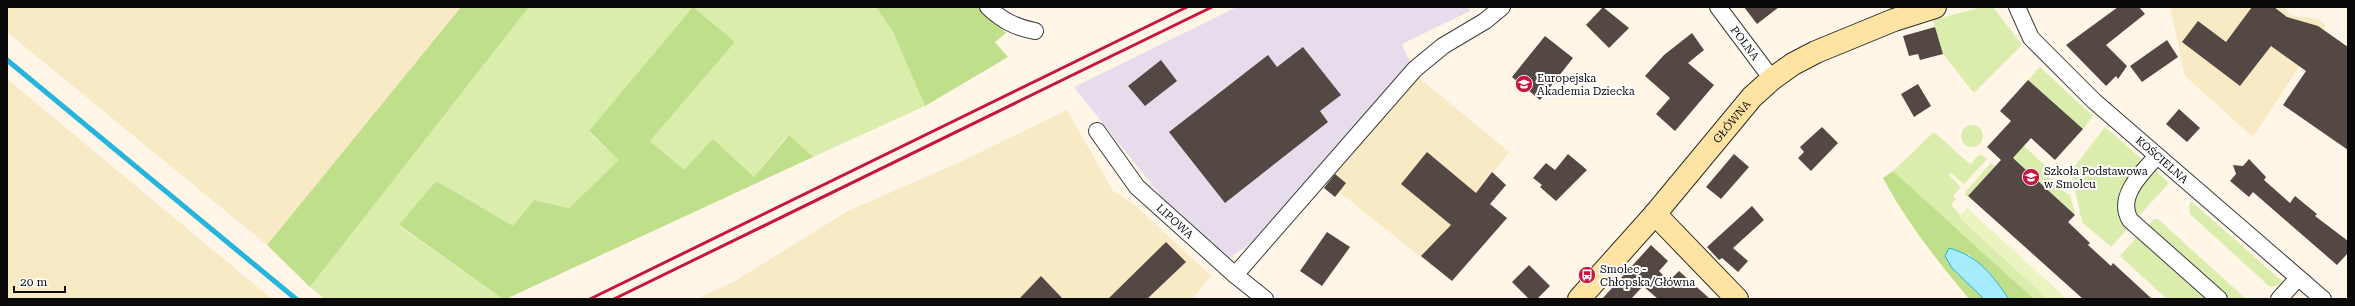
<svg xmlns="http://www.w3.org/2000/svg" width="2355" height="306" font-family="'Roboto Serif',serif">
<style>
.industrial{fill:#e7dceb}
.farmland{fill:#f8eac4}
.green{fill:#daedad}
.forest{fill:#c0df8b}
.pitch{fill:#ebf3c0}
.water{fill:#a5ecfd;stroke:#25b4db}
.lines{fill:none;stroke-linecap:round;stroke-linejoin:round}
.stream{stroke:#25b4db;stroke-width:5}
.building{fill:#544845}
.street-casing{stroke:#3d3d3d;stroke-width:18}
.secondary-casing{stroke:#2c2c2c;stroke-width:24}
.street{stroke:#fff;stroke-width:16}
.secondary{stroke:#ffe3a2;stroke-width:22}
.rail{stroke:#c7153f;stroke-width:3}
.labels{text-anchor:middle;stroke-width:4;stroke-linejoin:round;paint-order:stroke}
.street-label{font-size:11px;fill:#0a0a0a;stroke:#fff}
.poi-label{font-size:11px;fill:#0a0a0a;stroke:#fff;text-anchor:start}
</style>
<rect width="100%" height="100%" fill="#fff6e7"/>
<path class="industrial" d="M1237,7h231l2,4 -68,33 9,20 -158,178 -24,16 -64,-57 -91,-114z"/>
<g class="farmland">
<path d="M7,7h454l-194,238 -260,-213z"/>
<path d="M2170,7h112l11,9 24,2 9,8 -73,111 -68,-61z"/>
<path d="M1418,77l91,75 -16,20 13,13 -42,51 -31,31 -106,-85z"/>
<path d="M7,79l265,220h-265z"/>
<path d="M1067,110l46,81 22,14 76,71 -19,23h-495l38,-18 113,-70 110,-48z"/>
</g>
<g class="green">
<path d="M529,7h347l17,25 32,74 -112,51 -25,-22 -34,42 -70,-6 -34,-30 85,-99 -146,90 30,28 -50,48 -35,-8 -21,27 -77,-46 -37,45 104,73h-178l-15,-12z"/>
<path d="M1982,7h11l29,38 -48,48 -31,-39 -10,-34z"/>
<path d="M2040,67l53,49 -10,13 -55,-49z"/>
<circle cx="1972" cy="136" r="11"/>
<path d="M2105,127l39,34 -15,66 -18,20 -29,-25 -11,-51z"/>
<path d="M1934,132l36,32 10,-10 7,5 -23,25 -13,-11 -2,2 12,12 -8,9 3,3 -5,6 10,10 -2,2 89,82h-14l-141,-128z"/>
<path d="M2024,146l26,24 -4,5 21,19h3l5,21 -56,-52 -12,2z"/>
<path d="M1991,163l4,3 -27,30h-3l1,-5z"/>
<path d="M2154,170l15,13 -31,34 -6,-11 7,-17z"/>
<path d="M2191,201l92,81 -6,4 -7,1 -80,-73 -1,-7z"/>
<path d="M2154,219h4l88,80h-19l-79,-73z"/>
<path d="M2138,236l70,63h-41l-47,-43z"/>
</g>
<g class="forest">
<path d="M461,7h68l-219,280 -43,-42z"/>
<path d="M693,7l42,35 -85,99 34,29 29,-31 41,38 35,-42 24,22 -307,142h-3l-104,-74 37,-44 77,45 21,-26 35,8 50,-48 -30,-29z"/>
<path d="M876,7h103l27,26 -11,9 13,15 -83,49 -32,-74z"/>
<path d="M1893,171l141,128h-25l-21,-28 -21,-18 17,46h-15c-33,-40 -61,-75 -86,-121z"/>
</g>
<path class="pitch" d="M1967,208l100,91h-19l-89,-82z"/>
<path class="water" d="M1949,248c31,9 42,26 60,51h-25l-32,-31 -7,-12z"/>
<g class="lines">
<path class="stream" d="M7,60l289,239"/>
</g>
<g class="building">
<path d="M1603,7l26,21 -20,20 -23,-23z"/>
<path d="M1744,7h35l-22,17z"/>
<path d="M2118,7h21l6,7 -39,31 21,21 -9,13 -2,-3 -10,10 -40,-41z"/>
<path d="M2252,7h22l13,10 31,9 30,21v103l-65,-45 23,-34 -35,-25 -31,40 -58,-44 16,-21 28,21z"/>
<path d="M1935,27l8,27 -23,6 -2,-6 -9,2 -6,-20z"/>
<path d="M1692,33l12,17 -16,13 26,22 -39,46 -19,-17 14,-16 -25,-22 19,-21z"/>
<path d="M1545,36l28,22 -33,42 -28,-23z"/>
<path d="M2167,40l11,17 -36,25 -12,-16z"/>
<path d="M1303,47l38,48 -21,16 8,11 -103,81 -56,-71 99,-77 9,12z"/>
<path d="M1161,60l16,21 -32,25 -17,-20z"/>
<path d="M2028,80l55,49 -28,31 -24,-22 -18,20 62,57 -7,7 22,21 -2,2 23,21 2,-3 39,36h-69l-115,-103 33,-36 -14,-13 24,-26 -11,-10z"/>
<path d="M1918,84l13,22 -17,11 -13,-23z"/>
<path d="M2179,109l21,19 -13,14 -21,-18z"/>
<path d="M1822,127l16,16 -27,28 -13,-13 6,-6 -4,-5z"/>
<path d="M1427,152l49,41 16,-21 14,13 -16,19 17,14 -55,63 -31,-25 30,-31 -50,-41z"/>
<path d="M1568,154l19,16 -31,31 -16,-14 2,-2 -9,-7 13,-15 9,7z"/>
<path d="M1734,154l15,13 -28,32 -15,-12z"/>
<path d="M2249,159l17,18 -2,3 26,23 5,-7 22,18 -2,2 33,25v12l-11,12 -84,-73 -4,5 -19,-16 6,-7 -3,-9 10,1z"/>
<path d="M1335,174l11,9 -11,14 -11,-9z"/>
<path d="M1752,206l12,14 -31,28 15,13 -10,11 -16,-14 -3,2 -12,-13z"/>
<path d="M1327,232l23,15 -28,39 -22,-15z"/>
<path d="M1166,242l20,20 -39,37h-39z"/>
<path d="M1651,245l17,16 -9,10 10,10 10,-10 31,28h-52l-15,-13 -12,13h-29z"/>
<path d="M1529,265l21,21 -13,13h-8l-17,-17z"/>
<path d="M1041,276l22,23h-44z"/>
</g>
<g class="lines">
<defs>
<g id="street">
<path d="M988,7c15,14 27,20 47,24"/>
<path id="s1" d="M1718,7l54,72"/>
<path id="s2" d="M2017,7l14,31 63,63 229,198"/>
<path id="s3" d="M1097,131l40,56 98,88 30,24"/>
<path d="M2157,156c-14,16 -41,40 -27,64l89,79"/>
<path d="M1235,275l180,-206 28,-23 42,-25 17,-14"/>
<path d="M2279,299l19,-21"/>
</g>
<g id="secondary">
<path d="M1655,214l82,85"/>
<path id="s4" d="M1579,299l76,-85 97,-117 20,-18 21,-15 23,-12 78,-32 41,-13"/>
</g>
</defs>
<use href="#street" class="street-casing"/>
<use href="#secondary" class="secondary-casing"/>
<use href="#street" class="street"/>
<use href="#secondary" class="secondary"/>
<g class="rail">
<path d="M590,299l597,-292"/>
<path d="M614,299l598,-292"/>
</g>
</g>
<defs>
<symbol id="school-disc" viewBox="-11 -11 22 22"><circle r="9.5" fill="#c7153f" stroke="#fff"/><path d="M0-5L7-2L0 1L-7-2ZM-4 1L0 2.5L4 1V4Q0 6-4 4Z" fill="#fff"/></symbol>
<symbol id="bus-disc" viewBox="-11 -11 22 22"><circle r="9.5" fill="#c7153f" stroke="#fff"/><path d="M-5-6H5V4H4V6H2V4H-2V6H-4V4H-5ZM-3.5-4V0h7V-4ZM-3.5 1.2v1.5H-2V1.2ZM2 1.2v1.5H3.5V1.2Z" fill="#fff"/></symbol>
</defs>
<g fill-rule="evenodd">
<use href="#school-disc" x="1514" y="74" width="20" height="20"/>
<use href="#school-disc" x="2021" y="167" width="20" height="20"/>
<use href="#bus-disc" x="1577" y="265" width="20" height="20"/>
</g>
<g class="labels">
<g class="street-label">
<text dy="4" stroke="none"><textPath href="#s1" startOffset="45">POLNA</textPath></text>
<text dy="4" stroke="none"><textPath href="#s4" startOffset="234">GŁÓWNA</textPath></text>
<text dy="4" stroke="none"><textPath href="#s2" startOffset="213">KOŚCIELNA</textPath></text>
<text dy="4" stroke="none"><textPath href="#s3" startOffset="120">LIPOWA</textPath></text>
</g>
<g class="poi-label">
<text x="1537" y="82">Europejska<tspan x="1537" dy="13">Akademia Dziecka</tspan></text>
<text x="2044" y="175">Szkoła Podstawowa<tspan x="2044" dy="13">w Smolcu</tspan></text>
<text x="1600" y="273">Smolec -<tspan x="1600" dy="13">Chłopska/Główna</tspan></text>
</g>
</g>
<rect width="2355" height="306" fill="none" stroke="#0a0a0a" stroke-width="16"/>
<path d="M14 286v6h51v-6" fill="none" stroke="#0a0a0a" stroke-width="2"/>
<text x="20" y="286" font-size="12" fill="#0a0a0a" stroke="#ffffff" stroke-width="3" paint-order="stroke">20 m</text>
</svg>
